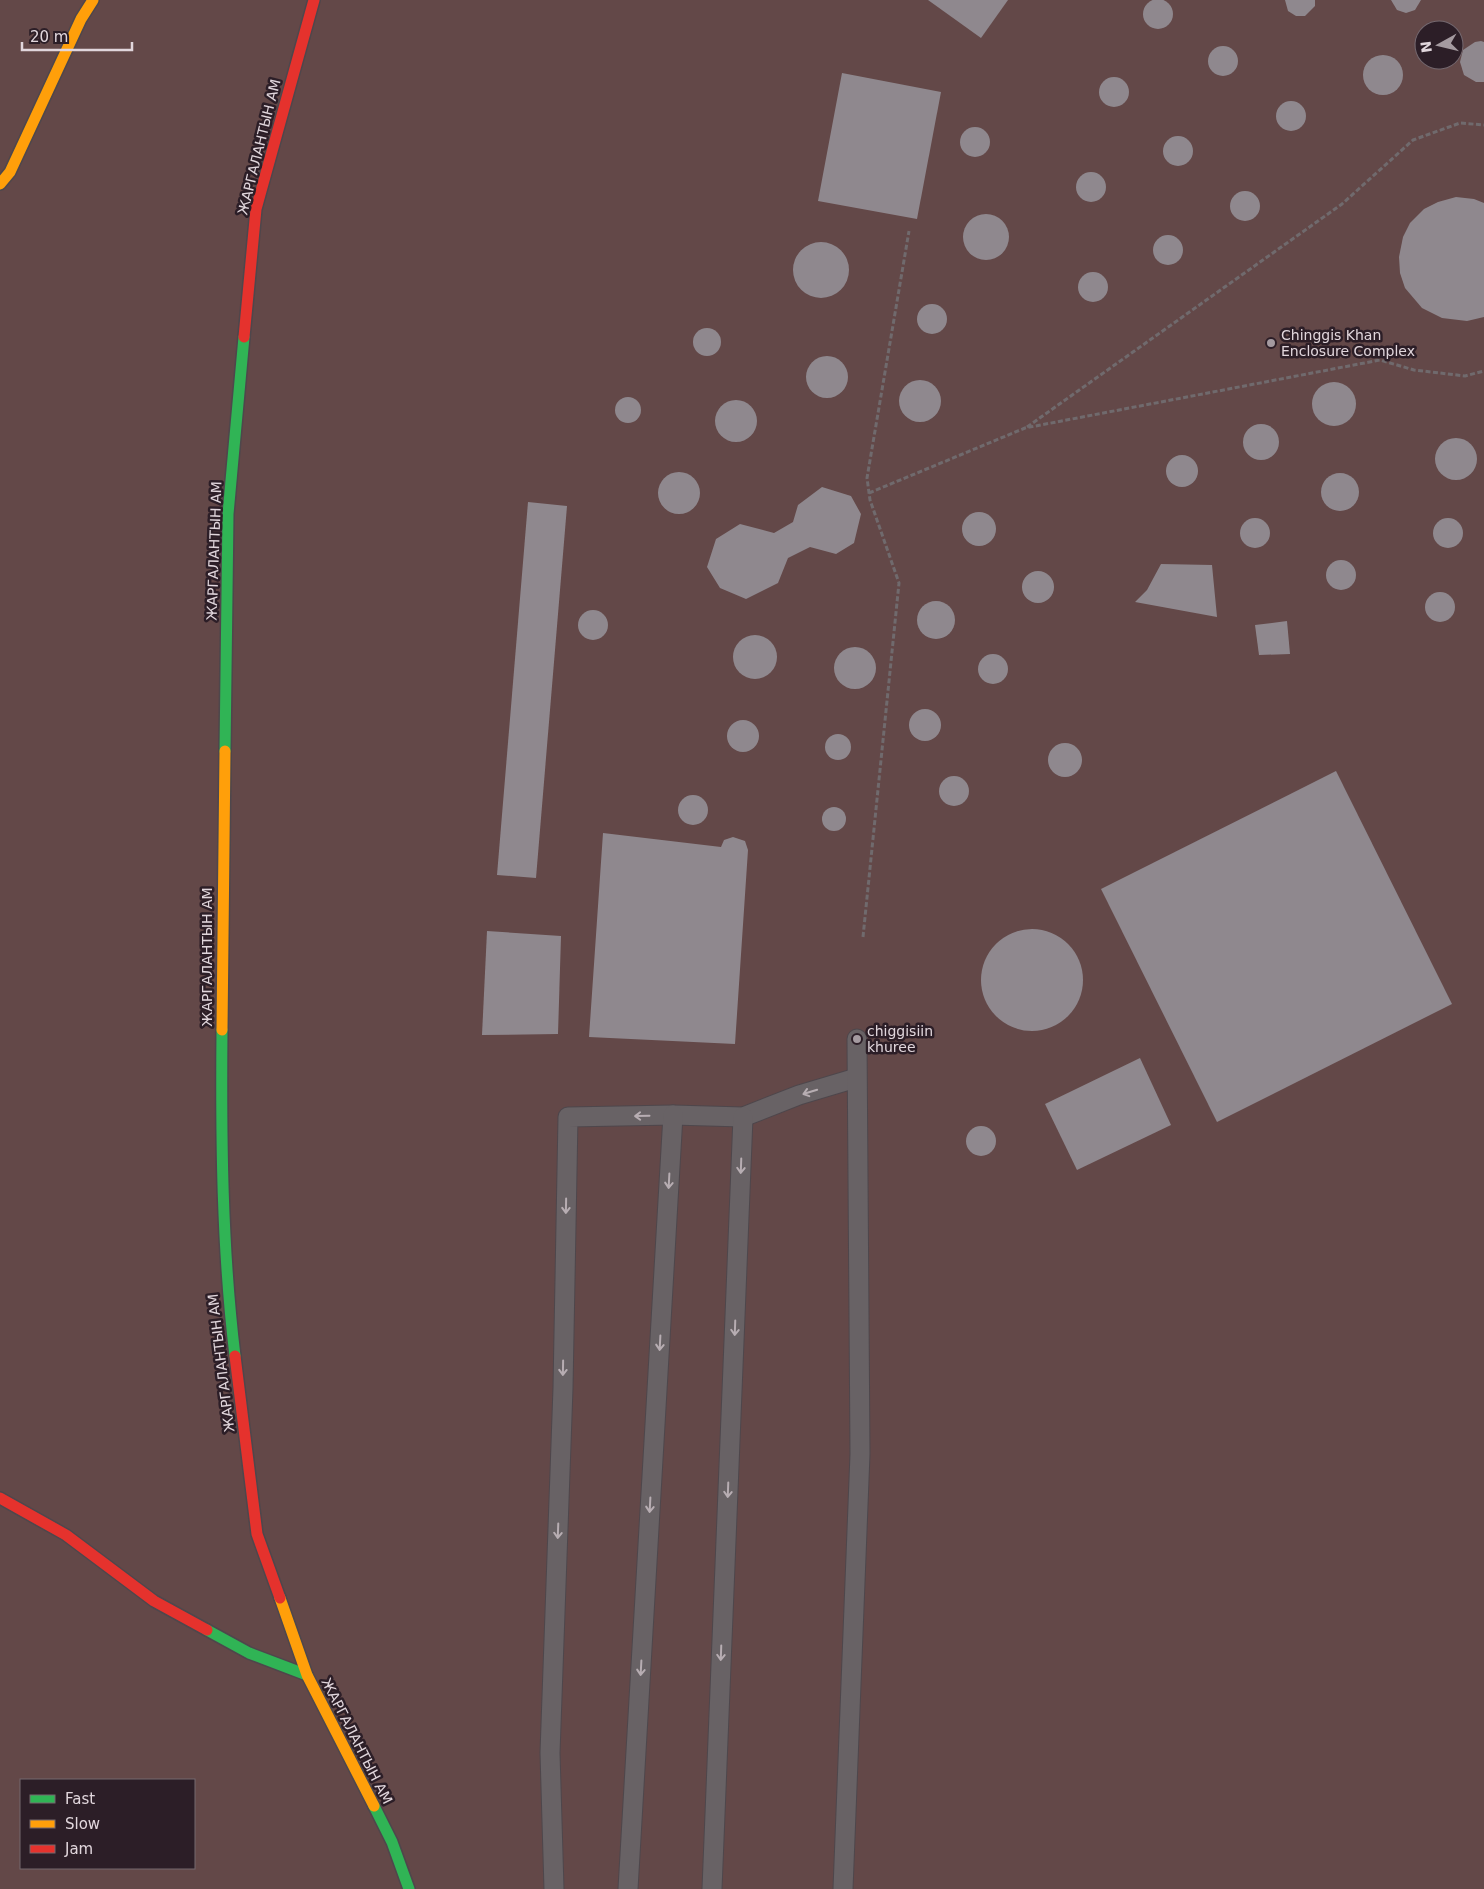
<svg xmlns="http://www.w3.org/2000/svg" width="1484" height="1889" font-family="'DejaVu Sans',sans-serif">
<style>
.green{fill:#634848;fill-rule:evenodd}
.building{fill:#8f888e}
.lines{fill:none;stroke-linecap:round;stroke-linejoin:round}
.lane-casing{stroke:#4e474c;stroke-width:21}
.fast-casing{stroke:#4e474c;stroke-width:14}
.slow-casing{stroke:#4e474c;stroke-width:14}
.jam-casing{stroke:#4e474c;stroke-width:14}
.path{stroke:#706a6d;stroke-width:3;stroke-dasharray:5 2.5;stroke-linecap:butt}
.lane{stroke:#686265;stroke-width:19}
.fast{stroke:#30b455;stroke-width:11}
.slow{stroke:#ff9f0a;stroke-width:11}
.jam{stroke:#e5322d;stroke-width:11}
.oneway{stroke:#b7adb2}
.poi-dot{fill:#a49aa0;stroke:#2c1e27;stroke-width:2}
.labels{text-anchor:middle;stroke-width:5;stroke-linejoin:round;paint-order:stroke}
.street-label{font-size:14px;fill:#e1d6dc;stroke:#2c1e27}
.poi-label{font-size:14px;fill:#e1d6dc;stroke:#2c1e27;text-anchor:start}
</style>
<rect width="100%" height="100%" fill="#342c30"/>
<path class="green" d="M0,0h1484v1889h-1484zM1424,30h30v30h-30zM21,1780h173v88h-173z"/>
<g class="building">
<circle cx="1158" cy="14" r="15"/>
<path d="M928,0h80l-27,38z"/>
<path d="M1285,0h30v6l-10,10h-9l-8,-5z"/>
<path d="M1391,0h30l-6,10 -9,3 -9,-3z"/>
<path d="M1481,41l3,1v40h-8l-12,-7 -4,-13 3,-12 12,-8z"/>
<circle cx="1223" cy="61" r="15"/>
<circle cx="1383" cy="75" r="20"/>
<path d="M842,73l99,19 -24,127 -99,-18z"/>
<circle cx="1114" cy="92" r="15"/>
<circle cx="1291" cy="116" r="15"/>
<circle cx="975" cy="142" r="15"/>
<circle cx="1178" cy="151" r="15"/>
<circle cx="1091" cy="187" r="15"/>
<circle cx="1245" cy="206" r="15"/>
<path d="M1456,197l18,2 10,4v114l-17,4 -25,-3 -20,-10 -17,-20 -5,-15 -1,-16 4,-20 7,-14 14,-14 14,-7z"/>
<circle cx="986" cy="237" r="23"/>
<circle cx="1168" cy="250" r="15"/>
<circle cx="821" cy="270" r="28"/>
<circle cx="1093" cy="287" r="15"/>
<circle cx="932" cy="319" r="15"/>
<circle cx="707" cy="342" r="14"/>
<circle cx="827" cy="377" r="21"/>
<circle cx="920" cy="401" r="21"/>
<circle cx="1334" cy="404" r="22"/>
<circle cx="628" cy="410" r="13"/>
<circle cx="736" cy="421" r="21"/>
<circle cx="1261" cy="442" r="18"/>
<circle cx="1456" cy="459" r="21"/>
<circle cx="1182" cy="471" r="16"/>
<circle cx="679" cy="493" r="21"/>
<circle cx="1340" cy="492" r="19"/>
<path d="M822,487l29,9 10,18 -7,29 -18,11 -26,-7 -22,11 -10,25 -32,16 -26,-11 -13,-21 9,-28 24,-15 34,9 19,-11 5,-17z"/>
<path d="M528,502l39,4 -31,372 -39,-3z"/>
<circle cx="979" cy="529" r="17"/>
<circle cx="1255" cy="533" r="15"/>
<circle cx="1448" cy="533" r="15"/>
<circle cx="1341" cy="575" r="15"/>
<path d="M1161,564l51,1 5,52 -82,-15 12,-12z"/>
<circle cx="1038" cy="587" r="16"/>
<circle cx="1440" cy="607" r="15"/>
<circle cx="936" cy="620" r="19"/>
<circle cx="593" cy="625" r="15"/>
<path d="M1287,621l3,33 -31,1 -4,-30z"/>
<circle cx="755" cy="657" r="22"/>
<circle cx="855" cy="668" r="21"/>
<circle cx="993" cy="669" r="15"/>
<circle cx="925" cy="725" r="16"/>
<circle cx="743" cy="736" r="16"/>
<circle cx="838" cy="747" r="13"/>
<circle cx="1065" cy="760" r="17"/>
<path d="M1336,771l116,233 -235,118 -116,-233z"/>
<circle cx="954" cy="791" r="15"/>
<circle cx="693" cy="810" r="15"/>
<circle cx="834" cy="819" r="12"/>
<path d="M603,833l118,14 3,-7 9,-3 12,4 3,9 -13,194 -146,-7z"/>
<circle cx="1032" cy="980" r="51"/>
<path d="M487,931l74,5 -3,98 -76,1z"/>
<path d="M1140,1058l31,67 -94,45 -32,-66z"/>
<circle cx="981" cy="1141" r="15"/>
</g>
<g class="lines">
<defs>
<g id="lane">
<path d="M554,1889l-4,-136 13,-365 5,-271 105,-2 70,2 56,-22 57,-17"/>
<path d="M628,1889l45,-774"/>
<path d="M712,1889l31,-772"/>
<path d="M843,1889l17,-435 -3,-415"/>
</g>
<g id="fast">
<path d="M225,751l3,-237 16,-177"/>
<path d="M222,1030c-1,109 0,218 13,326"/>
<path d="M207,1630l42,23 58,22"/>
<path d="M374,1806l18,36 17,47"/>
</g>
<g id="slow">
<path d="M0,184l10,-12 71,-153 12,-19"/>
<path d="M222,1030l3,-279"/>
<path d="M280,1598l27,77 67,131"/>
</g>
<g id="jam">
<path d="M244,337l12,-128 58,-209"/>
<path d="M235,1356l22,178 23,64"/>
<path d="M0,1498l66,37 88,66 53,29"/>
</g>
</defs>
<use href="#lane" class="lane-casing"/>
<use href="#fast" class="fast-casing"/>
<use href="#slow" class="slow-casing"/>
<use href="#jam" class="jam-casing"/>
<g class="path">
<path d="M1027,427l315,-223 71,-64 47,-17 24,2"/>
<path d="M869,493l156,-65 355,-68 34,10 51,6 19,-5"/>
<path d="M863,937l36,-354 -29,-83 -3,-22 42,-247"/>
</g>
<use href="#lane" class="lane"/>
<use href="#fast" class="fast"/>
<use href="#slow" class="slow"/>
<use href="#jam" class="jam"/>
</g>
<defs><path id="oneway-shaft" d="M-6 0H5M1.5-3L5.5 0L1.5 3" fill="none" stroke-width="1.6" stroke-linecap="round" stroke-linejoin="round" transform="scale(1.25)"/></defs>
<g class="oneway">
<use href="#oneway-shaft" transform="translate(810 1092) rotate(163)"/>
<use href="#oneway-shaft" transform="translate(642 1116) rotate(179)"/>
<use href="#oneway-shaft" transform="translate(741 1166) rotate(92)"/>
<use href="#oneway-shaft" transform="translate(669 1181) rotate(93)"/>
<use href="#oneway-shaft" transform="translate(566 1206) rotate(91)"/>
<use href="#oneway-shaft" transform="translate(735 1328) rotate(92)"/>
<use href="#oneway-shaft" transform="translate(660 1343) rotate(93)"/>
<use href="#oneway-shaft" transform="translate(563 1368) rotate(91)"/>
<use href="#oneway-shaft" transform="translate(728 1490) rotate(92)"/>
<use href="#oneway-shaft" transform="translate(650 1505) rotate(93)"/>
<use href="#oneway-shaft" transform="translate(558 1531) rotate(92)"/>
<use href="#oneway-shaft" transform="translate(721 1653) rotate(92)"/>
<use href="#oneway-shaft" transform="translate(641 1668) rotate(93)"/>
</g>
<g class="poi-dot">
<circle cx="1271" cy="343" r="5"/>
<circle cx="857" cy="1039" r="5"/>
</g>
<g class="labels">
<g class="street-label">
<text transform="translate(259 147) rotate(-76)" y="5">ЖАРГАЛАНТЫН АМ</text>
<text transform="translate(214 551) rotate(-88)" y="5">ЖАРГАЛАНТЫН АМ</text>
<text transform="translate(207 957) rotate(-90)" y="5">ЖАРГАЛАНТЫН АМ</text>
<text transform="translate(221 1363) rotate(-97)" y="5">ЖАРГАЛАНТЫН АМ</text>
<text transform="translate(357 1741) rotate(63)" y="5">ЖАРГАЛАНТЫН АМ</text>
</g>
<g class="poi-label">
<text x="1281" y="340">Chinggis Khan<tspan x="1281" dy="16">Enclosure Complex</tspan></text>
<text x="867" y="1036">chiggisiin<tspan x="867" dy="16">khuree</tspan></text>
</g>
</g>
<rect x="20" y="1779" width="175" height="90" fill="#2c1e27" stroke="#74686f"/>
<rect x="30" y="1795" width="25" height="8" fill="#30b455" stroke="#74686f"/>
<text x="65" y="1804" font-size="15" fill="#e1d6dc">Fast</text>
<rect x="30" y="1820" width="25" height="8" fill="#ff9f0a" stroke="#74686f"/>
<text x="65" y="1829" font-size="15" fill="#e1d6dc">Slow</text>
<rect x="30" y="1845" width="25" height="8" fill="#e5322d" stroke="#74686f"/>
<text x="65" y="1854" font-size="15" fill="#e1d6dc">Jam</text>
<g transform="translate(1439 45) rotate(262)"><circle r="24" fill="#2c1e27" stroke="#74686f"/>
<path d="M0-4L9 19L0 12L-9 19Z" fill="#a49aa0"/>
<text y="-8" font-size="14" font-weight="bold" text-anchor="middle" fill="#e1d6dc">N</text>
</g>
<path d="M22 42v8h110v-8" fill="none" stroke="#e1d6dc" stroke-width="2.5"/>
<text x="30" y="42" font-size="15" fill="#e1d6dc" stroke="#2c1e27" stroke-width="4" paint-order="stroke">20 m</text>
</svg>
